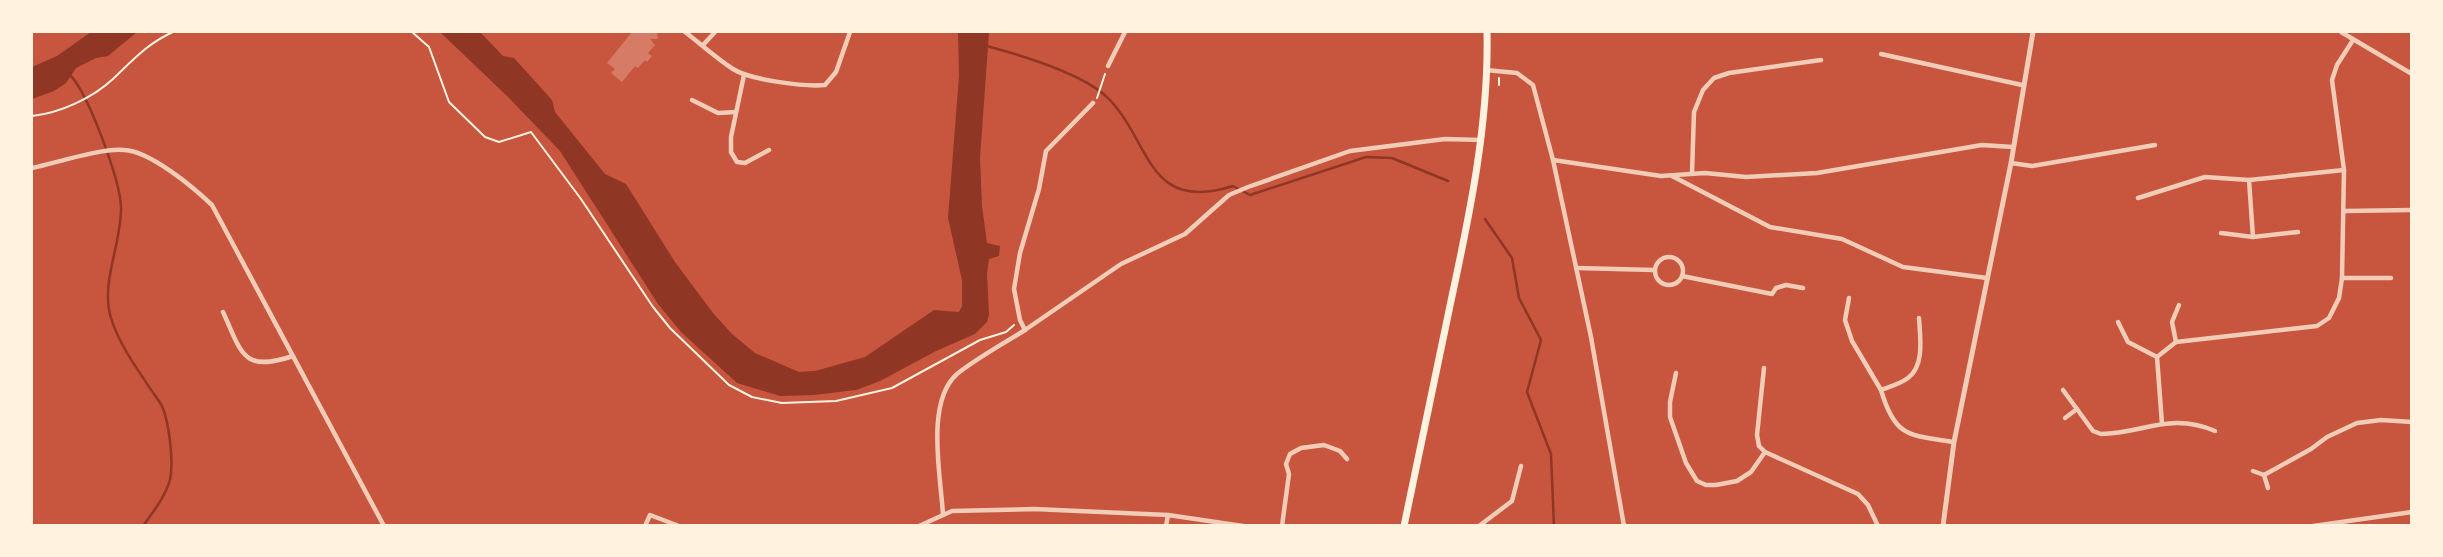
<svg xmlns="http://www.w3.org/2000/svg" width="2443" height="557" font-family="Quicksand,sans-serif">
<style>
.water{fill:#8f3625}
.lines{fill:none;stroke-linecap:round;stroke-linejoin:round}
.stream{stroke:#8f3625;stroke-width:2.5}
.building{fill:#d67c66}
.path{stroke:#fff3e0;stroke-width:2}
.minor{stroke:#f1ccb7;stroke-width:4.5}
.tertiary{stroke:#f1ccb7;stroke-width:5}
.trunk{stroke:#fff3e0;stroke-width:7}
</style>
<rect width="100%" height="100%" fill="#c8553d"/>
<g class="water">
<path d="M91,32h46l-29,24 -12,2 -20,10 -10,15 -12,8 -22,8v-32l25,-11z"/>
<path d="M440,32h40l23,24 11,2 38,42 3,12 50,62 21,10 49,78 38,51 19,21 23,19 44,19 16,-1 50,-14 69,-47 25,2 3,-6v-26l-14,-62 11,-142 -1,-44h31l-9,126 2,48 5,37 13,3 -1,10 -10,3 -2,15 2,40 -2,8 -12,12 -39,17 -56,30 -24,9 -42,5 -34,1 -43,-13 -56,-51 -23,-28 -98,-153 -53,-55z"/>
</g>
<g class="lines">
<g class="stream">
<path d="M987,46c33,9 99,29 122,53 43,45 38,114 124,87l17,9 116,-38 26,1 56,23"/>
<path d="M69,74c19,18 51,106 52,133 1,36 -21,76 -10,111 6,20 21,44 33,61 5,9 13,18 18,27 7,16 12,56 8,74 -5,17 -17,32 -27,46"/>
<path d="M1485,219l27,39 7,40 22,42 -14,52 24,62 3,72"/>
</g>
</g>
<path class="building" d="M632,32h25l1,7h-8l5,6 -7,8 4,3 -5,6 -2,-2 -7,8 -3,-2 -13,16 -11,-9 4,-4 -8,-6z"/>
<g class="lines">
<g class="path">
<path d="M412,32l17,15 20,55 36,35 14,5 32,-10 50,67 72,108 17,21 59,57 23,12 30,6 54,-2 56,-13 88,-48 26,-8 8,-7"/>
<path d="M1499,85v-7"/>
<path d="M1097,98l8,-24"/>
<path d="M32,116c28,-3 61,-18 82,-38 19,-18 34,-35 59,-46"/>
</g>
<g class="minor">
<path d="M685,32c16,12 31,26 48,37 17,11 72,18 92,16l11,-13 14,-40"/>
<path d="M2341,32l71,42"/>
<path d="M703,45l12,-13"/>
<path d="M1881,54l141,31"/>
<path d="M1108,66l17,-34"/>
<path d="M1486,70l31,3 16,12 20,75 38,177 33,189"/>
<path d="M744,75l-13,62v15l6,10 8,1 24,-13"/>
<path d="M692,100l26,13 18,-1"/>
<path d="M1093,103l-47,48 -7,38 -19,64 -6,36 6,31 5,10 96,-66 64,-30 44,-39 19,-8 102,-36 95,-12 35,1"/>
<path d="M1553,160l108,16 44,-3 41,4 71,-4 165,-28 31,2"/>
<path d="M2011,163l21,3 123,-21"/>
<path d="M32,168c24,-5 69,-20 92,-18 26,1 69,37 88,55l172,321"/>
<path d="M1692,173l2,-61 9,-22 11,-12 15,-5 92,-13"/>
<path d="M1672,176l98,51 72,12 61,28 84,11"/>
<path d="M2249,180l4,57"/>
<path d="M2138,198l67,-21 44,3 95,-10"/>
<path d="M2345,211l67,-1"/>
<path d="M2221,233l32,4 45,-5"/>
<circle cx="1669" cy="271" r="14"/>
<path d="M1576,268l78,2"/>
<path d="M1682,276l90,18 4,-6 10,-3 17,3"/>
<path d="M2342,278h49"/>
<path d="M1849,298l-4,22 7,21 29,49"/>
<path d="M223,312c19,41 19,61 70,44"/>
<path d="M1919,318c1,18 6,48 -11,60 -8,6 -19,9 -27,12 14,48 28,45 73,52"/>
<path d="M2118,322l10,20 29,15"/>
<path d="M2176,342l-4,-20 7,-17"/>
<path d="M1764,368l-7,67 2,11 6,6 93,42 10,11 10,21"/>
<path d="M1676,373l-6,29v15l16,46 11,18 9,4h10l21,-4 14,-9 14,-20"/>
<path d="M2063,390l30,41 8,3c43,-1 69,-22 114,-3"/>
<path d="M2065,418l12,-9"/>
<path d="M2162,424l-5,-67 19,-15 141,-16 12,-8 10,-20 3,-20 2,-108 -12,-90 5,-15 16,-25"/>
<path d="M2253,471l11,4 47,-26 16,-12 30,-14 24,-3 31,2"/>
<path d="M2264,475l4,13"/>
<path d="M943,515c-2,-38 -18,-113 14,-141 20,-16 46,-30 68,-44"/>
<path d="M645,526l5,-11 29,11"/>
<path d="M919,526l33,-15 82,-2 134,6 75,11"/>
<path d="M1166,526l2,-11"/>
<path d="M1282,526l7,-52 -3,-10 4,-10 11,-6 23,-3 16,6 7,8"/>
<path d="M1479,526l33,-25 9,-35"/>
<path d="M2313,526l99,-14"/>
</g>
<path class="tertiary" d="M1943,526l11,-84 57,-279 22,-131"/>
<path class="trunk" d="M1404,526c16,-75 31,-150 47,-225 19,-88 38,-179 36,-269"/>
</g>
<rect width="2443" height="557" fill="none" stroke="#fff3e0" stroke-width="66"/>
</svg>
